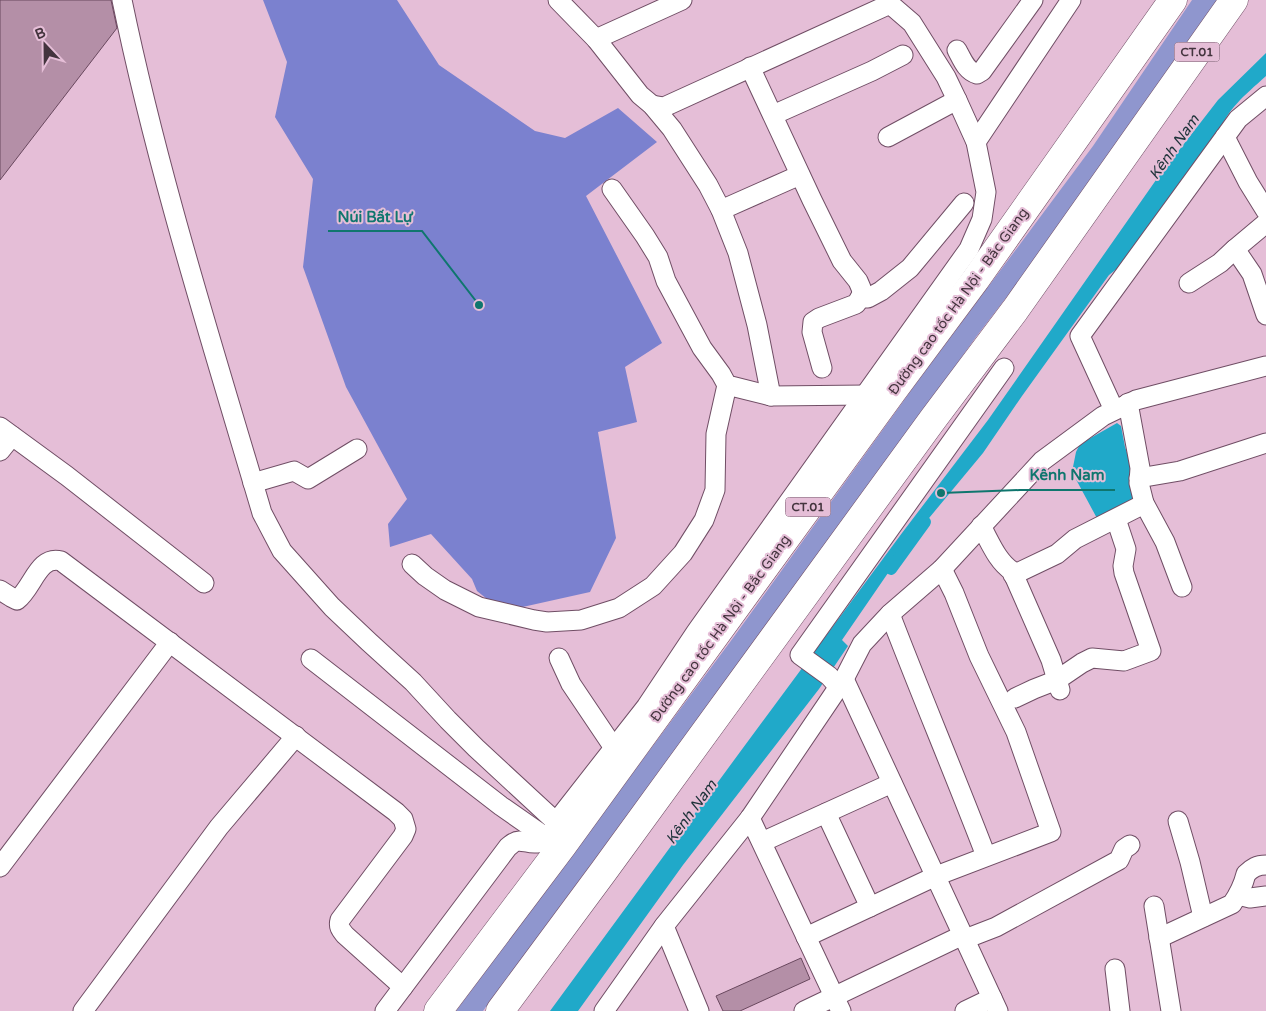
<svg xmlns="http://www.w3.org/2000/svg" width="1266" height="1011" font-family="'Varela Round',sans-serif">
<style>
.green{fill:#8f96ce}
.forest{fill:#7b81cf}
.water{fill:#20a9c9}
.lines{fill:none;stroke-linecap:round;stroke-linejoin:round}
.canal{stroke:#20a9c9;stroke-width:12}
.building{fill:#b48fa7;stroke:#69485e}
.minor-casing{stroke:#704e65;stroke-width:21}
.highway-casing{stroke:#704e65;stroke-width:29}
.minor{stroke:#fff;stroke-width:19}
.highway{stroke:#fff;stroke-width:28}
.labels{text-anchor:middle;stroke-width:4;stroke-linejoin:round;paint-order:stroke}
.shield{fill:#e5bed7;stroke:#745d6c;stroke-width:1}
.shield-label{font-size:12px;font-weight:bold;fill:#44343e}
.street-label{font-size:14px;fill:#44343e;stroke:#e5bed7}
.water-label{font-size:15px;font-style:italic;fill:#1d3239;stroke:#e5bed7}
.leader{fill:none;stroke:#0f766e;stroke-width:2}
.callout-dot{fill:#0f766e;stroke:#e5bed7;stroke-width:2}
.callout-label{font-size:15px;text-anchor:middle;font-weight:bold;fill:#0f766e;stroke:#e5bed7;stroke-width:4;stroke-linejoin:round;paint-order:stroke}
</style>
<rect width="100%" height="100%" fill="#e5bed7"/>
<path class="green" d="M1192,0h26l-193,273 -49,64 -113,158 -380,516h-27l277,-373 182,-253 178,-239z"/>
<path class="forest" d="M263,0h134l42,65 96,66 30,7 53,-30 39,34 -71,54 76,147 -37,24 12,55 -39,10 18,106 -26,54 -85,19 -8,-4 -20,-16 -5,-12 -41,-45 -41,13 -2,-23 19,-25 -61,-112 -43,-120 10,-88 -38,-62 12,-55z"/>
<g class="water">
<path d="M1266,53v23c-23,21 -37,31 -50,61l-93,127 -14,11 -87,121 -39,57 -73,88 -68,99 6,6 -29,43 -136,176 -105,146h-28l190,-259 162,-219 86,-113 168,-240 62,-80z"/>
<path d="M1117,423l4,3 4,21 8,23 4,32 -38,20 -27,-50 4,-20 4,-8z"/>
</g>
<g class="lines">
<path class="canal" d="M891,569l34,-47"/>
</g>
<g class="building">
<path d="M0,0h111l6,28 -117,152z"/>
<path d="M801,958l9,21 -70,32h-17l-7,-15z"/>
</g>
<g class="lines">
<defs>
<g id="minor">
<path d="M122,0c36,174 90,343 140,513l20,38 50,56 37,35 44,40 35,38 28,28 80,74 90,-115 50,-75 273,-383 13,-30 4,-27 -10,-50 -19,-42 -11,-23 -34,-54 -22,-19 -3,-4"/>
<path d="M558,0l38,39 44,56 12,10 20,24 36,56 13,25 17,43 19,72 14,71"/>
<path d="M596,39l86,-39"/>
<path d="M957,50c5,9 9,21 20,24l5,-3 51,-71"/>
<path d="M750,67l62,133 30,61 16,20 3,7 1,5 -2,5 -4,6 -37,14 -6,4 -1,10 10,36"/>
<path d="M652,105l12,2 226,-103"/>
<path d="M773,115l99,-44 31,-16"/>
<path d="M888,137l69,-37"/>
<path d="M1225,137l23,45 18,29"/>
<path d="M976,142l95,-142"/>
<path d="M612,189l33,47 13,21 8,24 36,67 19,26 6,11 44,11 96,-1"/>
<path d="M721,210l79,-35"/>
<path d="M1235,249l17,25 14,41"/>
<path d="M1189,283l31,-20 15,-14 31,-26"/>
<path d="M860,298h8l13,-7 29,-23 54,-65"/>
<path d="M1128,403l12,65 -1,15 5,20 21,39 17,45"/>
<path d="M1114,410l-34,-74 158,-217 28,-23"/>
<path d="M0,427l67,49 137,107"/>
<path d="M0,451l12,-15"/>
<path d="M1139,478l41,-7 86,-28"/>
<path d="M253,483l41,-12 14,8 49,-30"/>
<path d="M981,526c9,16 16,35 31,45l39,89 9,30"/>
<path d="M412,564l13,12 20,14 34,17 55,13 13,2 34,-2 38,-12 34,-22 30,-33 21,-33 11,-30 1,-56 11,-49"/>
<path d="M1013,575l44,-21 18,-15 67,-34 2,-2"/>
<path d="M0,590l11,7 6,3c16,-12 21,-45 44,-39l335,251 7,7 3,10 -3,7 -63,84c-2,7 1,10 5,15l58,52"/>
<path d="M890,614c31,81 65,161 96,242"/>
<path d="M559,658l12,26 43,64"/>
<path d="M311,659l190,147 46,32"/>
<path d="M844,679l154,332"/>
<path d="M839,687l-10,-11 -29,-21 204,-287"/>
<path d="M1015,698l19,-9 23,-9 25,-17 10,-5 32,3 27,-10 -27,-78 -1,-7 3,-17 -10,-30"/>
<path d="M826,813l44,94"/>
<path d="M750,818l91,193"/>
<path d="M1178,821l12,41 13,55"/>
<path d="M762,842l130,-59"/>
<path d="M0,867l170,-225"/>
<path d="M1238,895l12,3 16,-2"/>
<path d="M1154,906l17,105"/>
<path d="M664,926l35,85"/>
<path d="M806,937l130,-61 115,-44 -35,-100 -37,-76 -25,-63 -12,-24"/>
<path d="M1159,938l73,-34c7,-10 11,-18 14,-30 6,-6 11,-9 20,-9"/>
<path d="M965,939l31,-12 123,-67 5,-11 6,-4"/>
<path d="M1115,969l5,42"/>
<path d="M83,1011l136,-184 77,-91"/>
<path d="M385,1011l123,-164c3,-2 6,-6 11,-6 0,0 7,1 8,1 11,3 19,-1 25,-11"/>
<path d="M604,1011l60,-85 86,-108 94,-139 18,-35 28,-30 52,-45 100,-108 61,-45 33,-16 130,-34"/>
<path d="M804,1011l159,-76"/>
<path d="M965,1011l27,-13"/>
</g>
<g id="highway">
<path d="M438,1011l125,-166 329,-453 84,-113 197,-279"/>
<path d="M500,1011l103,-139 330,-453 82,-109 219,-310"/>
</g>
</defs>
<use href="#minor" class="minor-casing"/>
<use href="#highway" class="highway-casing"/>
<use href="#minor" class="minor"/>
<use href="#highway" class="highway"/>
</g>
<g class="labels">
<g class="shield">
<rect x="1174.5" y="42.5" width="45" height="19" rx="4"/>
<rect x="785.5" y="497.5" width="45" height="19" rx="4"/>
</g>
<g class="shield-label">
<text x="1197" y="56">CT.01</text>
<text x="808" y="511">CT.01</text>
</g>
<g class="street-label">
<text transform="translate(958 301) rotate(-54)" y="5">Đường cao tốc Hà Nội - Bắc Giang</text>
<text transform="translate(720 628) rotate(-54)" y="5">Đường cao tốc Hà Nội - Bắc Giang</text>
</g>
<g class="water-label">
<text transform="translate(1174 147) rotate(-55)" y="5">Kênh Nam</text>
<text transform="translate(691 812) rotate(-54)" y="5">Kênh Nam</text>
</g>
</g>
<path class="leader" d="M479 305L422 231H328M941 493L1020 490H1115"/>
<g class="callout-dot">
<circle cx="479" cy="305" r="5"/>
<circle cx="941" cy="493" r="5"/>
</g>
<g class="callout-label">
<text x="375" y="222">Núi Bất Lự</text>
<text x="1067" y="480">Kênh Nam</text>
</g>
<g transform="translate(45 45) rotate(338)" stroke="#e5bed7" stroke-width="4" paint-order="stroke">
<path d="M0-4L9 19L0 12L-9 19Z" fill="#44343e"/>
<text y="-8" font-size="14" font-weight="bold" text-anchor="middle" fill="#44343e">B</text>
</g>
</svg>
